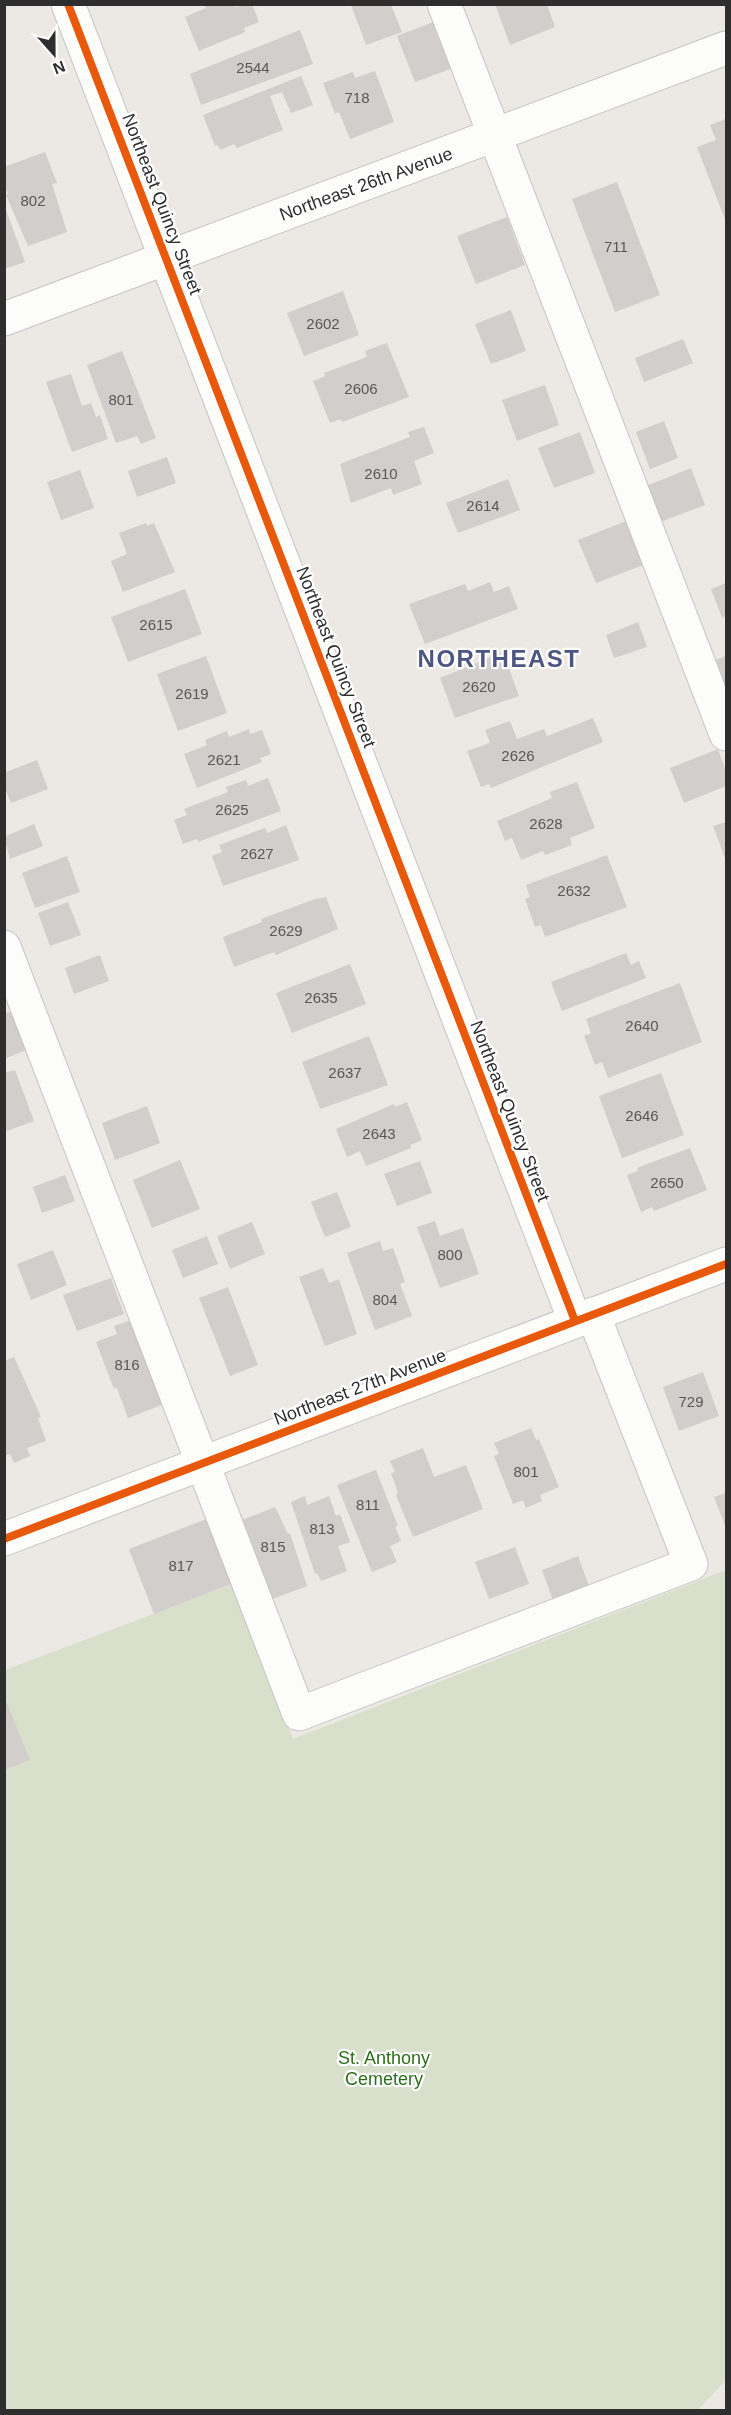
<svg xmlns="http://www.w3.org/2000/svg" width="731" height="2415" font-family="Helvetica,sans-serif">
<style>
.cemetery{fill:#d8e0cc}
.building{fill:#d1cecb}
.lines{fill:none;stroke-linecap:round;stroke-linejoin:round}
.minor-casing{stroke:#c5c4c5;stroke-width:35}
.minor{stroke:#fcfcfb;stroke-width:33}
.cycleway-casing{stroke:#fff;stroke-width:11}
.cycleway{stroke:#e8590c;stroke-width:8}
.labels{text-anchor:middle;stroke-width:4.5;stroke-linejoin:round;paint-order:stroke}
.number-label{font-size:15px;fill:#585857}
.street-label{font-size:18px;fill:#2e2e2e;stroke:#fff}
.park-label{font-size:18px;fill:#2c6e1b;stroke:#fff}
.district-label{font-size:24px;font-weight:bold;letter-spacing:1.5px;fill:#4d5680;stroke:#fff}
</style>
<rect width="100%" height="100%" fill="#ece8e4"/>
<path class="cemetery" d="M726,1570v810l-28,30h-693v-740l228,-86 60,155z"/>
<g class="building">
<path d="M204,4h30l1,3 17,-3 7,18 -15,6 1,4 -46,19 -14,-34 21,-9z"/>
<path d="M495,4h52l8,23 -45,18z"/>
<path d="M351,5h40l11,27 -36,13z"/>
<path d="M436,21l17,47 -38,14 -18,-46z"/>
<path d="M300,30l13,34 -112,41 -11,-31z"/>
<path d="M375,71l19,51 -44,17 -11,-27 -4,2 -12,-31 30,-11 2,6z"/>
<path d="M301,76l12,29 -22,8 -9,-21 -12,4 13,34 -46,18 -3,-4 -14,6 -2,-5 -3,1 -12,-31z"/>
<path d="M726,119v103l-29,-75 19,-7 -6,-15z"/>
<path d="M45,152l12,31 -5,1 15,48 -39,14 -22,-51 2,-1 -4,-10v-17z"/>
<path d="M617,182l43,113 -45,17 -43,-113z"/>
<path d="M4,204l21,58 -21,7z"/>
<path d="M507,217l18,48 -49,19 -19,-48z"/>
<path d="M343,291l16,44 -55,21 -17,-43z"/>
<path d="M511,310l15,41 -35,13 -16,-40z"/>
<path d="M683,339l10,24 -49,19 -9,-24z"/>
<path d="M387,343l22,54 -67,25 -1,-3 -11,4 -17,-42 12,-5 -1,-3 43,-16 -2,-6z"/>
<path d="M122,351l34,87 -15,6 -4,-8 -21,7 -29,-78z"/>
<path d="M71,374l11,32 9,-3 5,14 4,-2 8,24 -36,13 -26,-70z"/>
<path d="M545,385l14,40 -42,16 -15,-41z"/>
<path d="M664,421l14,37 -28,11 -14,-37z"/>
<path d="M424,427l10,26 -20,8 8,23 -29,11 -2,-7 -40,15 -11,-39 70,-27 -2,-5z"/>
<path d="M580,432l15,41 -41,15 -16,-40z"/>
<path d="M167,457l9,26 -39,14 -9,-26z"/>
<path d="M691,468l14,37 -45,17 -14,-36z"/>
<path d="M80,470l14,38 -33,12 -14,-38z"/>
<path d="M508,479l12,31 -62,23 -12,-30z"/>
<path d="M629,520l17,44 -50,19 -18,-43z"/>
<path d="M146,523l1,3 7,-3 21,49 -52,20 -12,-31 16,-7 -8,-21z"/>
<path d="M490,582l4,10 15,-6 9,23 -93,35 -16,-40 56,-20 3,7z"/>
<path d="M726,583v33l-4,2 -11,-29z"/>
<path d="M185,589l17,45 -74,28 -17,-45z"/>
<path d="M638,622l9,25 -33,11 -8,-23z"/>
<path d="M503,652l16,44 -64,22 -15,-40z"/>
<path d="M206,656l21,57 -49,18 -21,-57z"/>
<path d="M726,656v33l-11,-29z"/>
<path d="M593,718l10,24 -112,46 -2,-4 -8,3 -14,-36 23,-8 -5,-13 25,-9 7,18 27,-10 3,7z"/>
<path d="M249,729l1,5 12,-4 9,24 -11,4 2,4 -65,26 -13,-34 23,-9 -2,-5 22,-9 2,6z"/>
<path d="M718,749l8,23v14l-42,17 -14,-35z"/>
<path d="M37,760l11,29 -37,14 -7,-17v-13z"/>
<path d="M268,778l13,33 -83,31 -1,-3 -14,5 -9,-24 13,-5 -3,-6 44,-17 -2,-5 20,-7 2,6z"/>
<path d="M577,782l18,46 -25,10 2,7 -27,10 -2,-4 -22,9 -9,-22 -7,3 -8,-20 55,-23 -2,-6z"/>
<path d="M726,822v39l-13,-35z"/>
<path d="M34,824l9,22 -33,13 -6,-22z"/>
<path d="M286,825l13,35 -76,26 -11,-30 10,-4 -3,-7 46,-17 2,5z"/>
<path d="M607,855l20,52 -82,30 -4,-12 -6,2 -10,-28 5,-2 -4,-12z"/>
<path d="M67,856l13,36 -45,16 -13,-35z"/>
<path d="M326,897l12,32 -62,26 -2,-3 -40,15 -11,-30 39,-15 -1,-3 54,-20z"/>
<path d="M68,902l13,33 -31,11 -12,-33z"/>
<path d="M626,953l5,12 8,-4 7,17 -84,33 -11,-29z"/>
<path d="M100,955l9,26 -35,13 -9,-26z"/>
<path d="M350,964l16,40 -74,29 -16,-40z"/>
<path d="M680,983l22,59 -94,36 -6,-16 -7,3 -11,-29 7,-3 -5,-14z"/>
<path d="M14,1010l15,39 -25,10v-45z"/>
<path d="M369,1036l19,49 -68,24 -18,-47z"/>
<path d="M15,1070l19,51 -30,11v-59z"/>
<path d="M661,1073l23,62 -62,23 -23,-62z"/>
<path d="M407,1102l15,38 -12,5 1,3 -45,18 -6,-15 -13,6 -11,-28 58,-25 1,3z"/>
<path d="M147,1106l13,37 -45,17 -13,-37z"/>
<path d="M690,1148l17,42 -53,21 -2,-4 -11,5 -14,-37 11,-4 -1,-3z"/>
<path d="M180,1160l20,49 -48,19 -19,-48z"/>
<path d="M420,1161l12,32 -35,13 -13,-32z"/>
<path d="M65,1175l10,26 -33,12 -9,-26z"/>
<path d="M337,1192l14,35 -26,10 -14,-35z"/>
<path d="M435,1221l5,15 23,-8 16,46 -39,14 -23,-61z"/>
<path d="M252,1222l13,32 -35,15 -13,-33z"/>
<path d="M207,1236l11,28 -35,14 -11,-28z"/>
<path d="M380,1241l3,10 10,-3 12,34 -5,2 12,32 -37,14 -28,-77z"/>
<path d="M53,1250l14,35 -36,15 -14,-36z"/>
<path d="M323,1268l6,15 10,-4 18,55 -32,12 -26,-69z"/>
<path d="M111,1278l13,36 -47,17 -14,-36z"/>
<path d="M228,1287l30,78 -28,11 -31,-78z"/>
<path d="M131,1320l33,84 -36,14 -11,-30 -3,1 -18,-47 21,-8 -3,-8z"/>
<path d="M14,1357l27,60 -3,1 8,23 -19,7 3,8 -16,7 -4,-9 -4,1 -2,-3v-91z"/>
<path d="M703,1372l16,44 -40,15 -16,-44z"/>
<path d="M531,1428l5,12 3,-1 20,48 -19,8 2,6 -16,7 -3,-8 -10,4 -19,-48 5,-2 -5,-11z"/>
<path d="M423,1448l11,29 32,-12 17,44 -70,28 -17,-42 2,-2 -7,-20 4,-1 -5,-11z"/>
<path d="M376,1470l22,56 -3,1 6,14 -11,5 7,16 -25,10 -35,-87z"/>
<path d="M726,1493v35l-12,-31z"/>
<path d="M305,1496l2,9 22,-9 7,20 4,-2 10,28 -12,4 9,25 -26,10 -4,-8 -2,1 -24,-72z"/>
<path d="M275,1507l13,27 2,-1 17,53 -37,14 -30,-79z"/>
<path d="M209,1518l25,65 -80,31 -25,-65z"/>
<path d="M515,1547l14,37 -40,15 -14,-37z"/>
<path d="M578,1556l12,33 -36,14 -12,-33z"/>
<path d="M4,1696l26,64 -26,10z"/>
</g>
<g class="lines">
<defs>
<g id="minor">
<path d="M68,4l507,1317"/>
<path d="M444,4l282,730"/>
<path d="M4,319l722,-271"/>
<path d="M4,947l295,767 392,-150 -98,-250"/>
<path d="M4,1539l722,-275"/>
</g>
</defs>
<use href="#minor" class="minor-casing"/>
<use href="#minor" class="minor"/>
<defs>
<g id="cycleway">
<path d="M68,4l507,1317"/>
<path d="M4,1539l722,-275"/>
</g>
</defs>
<use href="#cycleway" class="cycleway-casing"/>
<use href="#cycleway" class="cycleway"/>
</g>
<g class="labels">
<g class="number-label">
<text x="253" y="73">2544</text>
<text x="357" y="103">718</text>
<text x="33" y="206">802</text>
<text x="616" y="252">711</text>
<text x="323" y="329">2602</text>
<text x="361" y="394">2606</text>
<text x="121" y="405">801</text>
<text x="381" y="479">2610</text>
<text x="483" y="511">2614</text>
<text x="156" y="630">2615</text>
<text x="479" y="692">2620</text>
<text x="192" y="699">2619</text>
<text x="518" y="761">2626</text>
<text x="224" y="765">2621</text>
<text x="232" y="815">2625</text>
<text x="546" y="829">2628</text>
<text x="257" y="859">2627</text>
<text x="574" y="896">2632</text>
<text x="286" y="936">2629</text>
<text x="321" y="1003">2635</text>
<text x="642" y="1031">2640</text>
<text x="345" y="1078">2637</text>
<text x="642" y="1121">2646</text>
<text x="379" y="1139">2643</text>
<text x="667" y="1188">2650</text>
<text x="450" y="1260">800</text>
<text x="385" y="1305">804</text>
<text x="127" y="1370">816</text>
<text x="691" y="1407">729</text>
<text x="526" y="1477">801</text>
<text x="368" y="1510">811</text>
<text x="322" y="1534">813</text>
<text x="273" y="1552">815</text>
<text x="181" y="1571">817</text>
</g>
<g class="street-label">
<text transform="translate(366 184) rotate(-20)" y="6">Northeast 26th Avenue</text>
<text transform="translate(162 204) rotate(69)" y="6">Northeast Quincy Street</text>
<text transform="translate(336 657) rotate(69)" y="6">Northeast Quincy Street</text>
<text transform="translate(510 1111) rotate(69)" y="6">Northeast Quincy Street</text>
<text transform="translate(360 1387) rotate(-21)" y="6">Northeast 27th Avenue</text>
</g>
<g class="park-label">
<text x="384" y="2064">St. Anthony<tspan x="384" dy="21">Cemetery</tspan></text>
</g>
<g class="district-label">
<text x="499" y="667">NORTHEAST</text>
</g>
</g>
<rect width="731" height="2415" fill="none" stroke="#2e2e2e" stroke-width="12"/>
<g transform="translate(54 54) rotate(159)" stroke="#ffffff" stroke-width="4.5" paint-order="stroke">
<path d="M0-4.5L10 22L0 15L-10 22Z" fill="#2e2e2e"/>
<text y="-9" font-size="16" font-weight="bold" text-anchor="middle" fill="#2e2e2e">N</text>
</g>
</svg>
